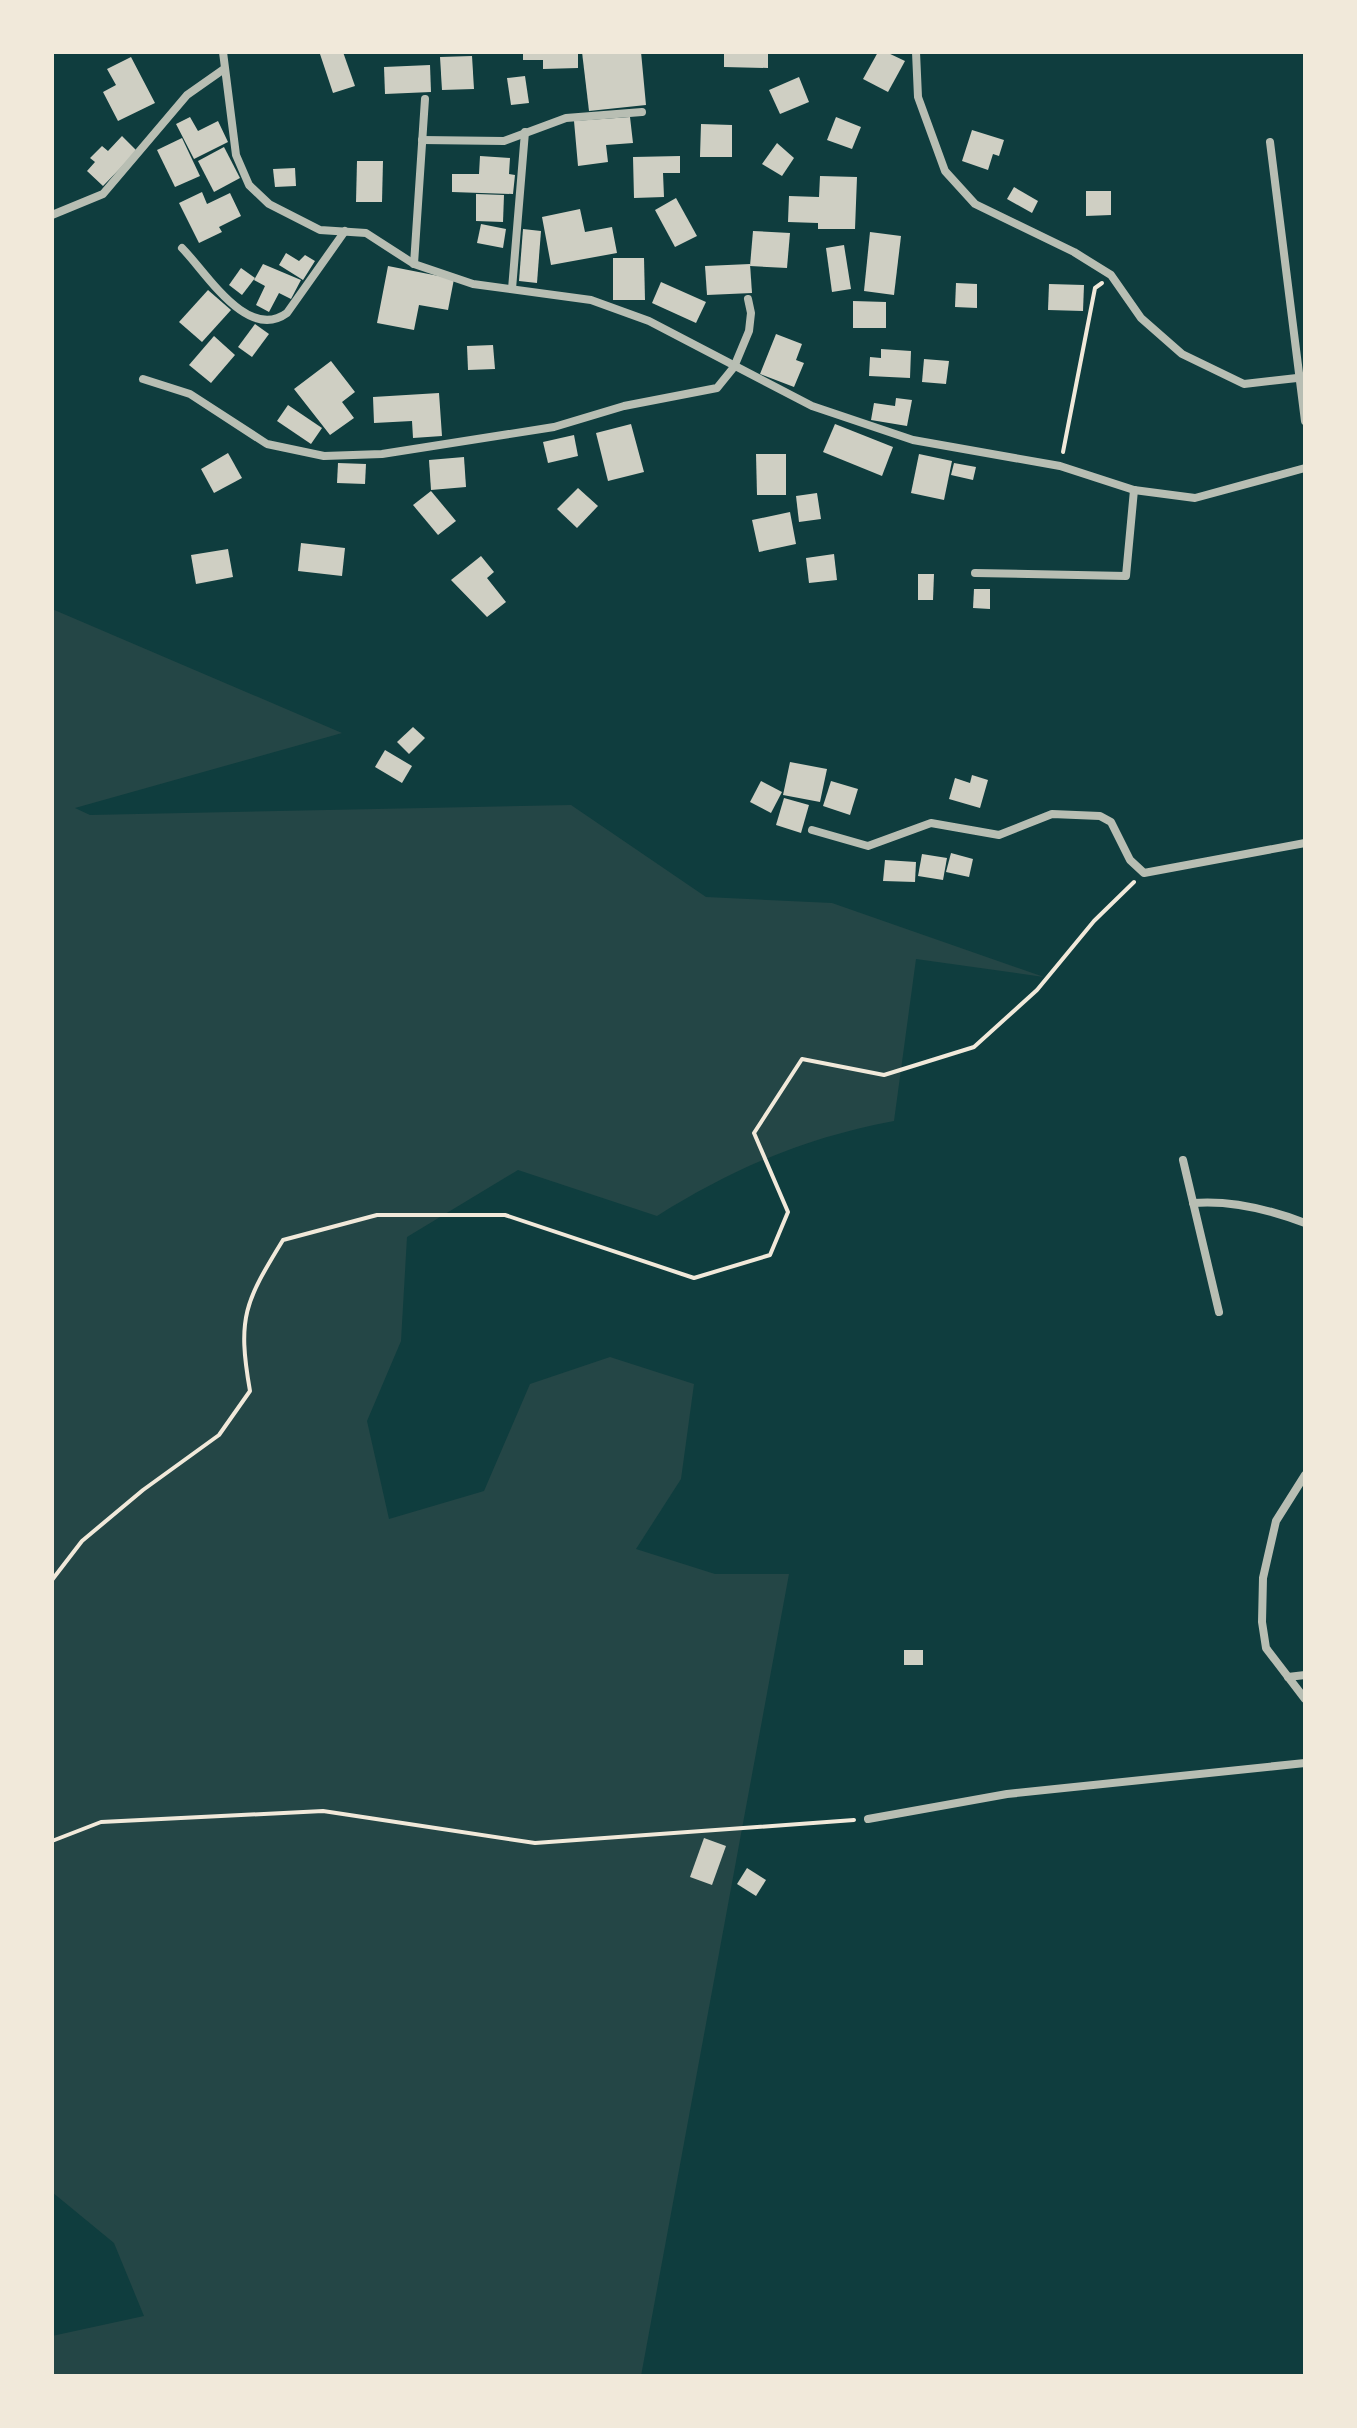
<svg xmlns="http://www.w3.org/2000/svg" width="1357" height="2428" font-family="'Roboto Condensed',sans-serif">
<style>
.green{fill:#244646}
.building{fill:#cfcfc3}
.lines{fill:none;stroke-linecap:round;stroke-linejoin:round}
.path{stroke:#f1e9da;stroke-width:4}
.minor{stroke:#b8beb3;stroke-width:8}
</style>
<rect width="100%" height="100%" fill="#0f3d3e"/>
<path class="green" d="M52,609l290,124 -267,75 15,7 481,-10 135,92 126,6 212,74 -128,-18 -22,162c-90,17 -160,47 -237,95l-139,-46 -111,67 -6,104 -34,80 22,98 95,-28 46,-107 80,-27 84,27 -13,95 -45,70 79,25h74l-148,802h-589v-40l92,-20 -30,-73 -62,-51z"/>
<g class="building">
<path d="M326,52h17l12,34 -22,7 -13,-39z"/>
<path d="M523,52h55v16l-35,1v-9h-20z"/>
<path d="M582,52h59l5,53 -57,6z"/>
<path d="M724,52h44v16l-44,-1z"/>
<path d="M878,52h8l19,9 -17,31 -25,-13z"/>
<path d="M472,56l2,33 -32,1 -2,-33z"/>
<path d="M131,57l24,46 -37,18 -15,-29 13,-7 -9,-16z"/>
<path d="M430,65l1,27 -46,2 -1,-27z"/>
<path d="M525,76l4,27 -18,2 -4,-27z"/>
<path d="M799,77l10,25 -29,12 -11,-24z"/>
<path d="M190,117l8,14 20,-10 10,21 -34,17 -18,-35z"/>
<path d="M630,117l3,26 -27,2 2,17 -30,4 -4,-45z"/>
<path d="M836,117l25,10 -9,22 -25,-9z"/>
<path d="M701,124l31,1v32h-32z"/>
<path d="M972,130l32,10 -5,16 -6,-2 -5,16 -26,-9z"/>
<path d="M122,136l15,15 -34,35 -16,-15 8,-9 -5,-4 12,-12 6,5z"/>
<path d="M182,138l18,38 -25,11 -18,-37z"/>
<path d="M777,143l17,15 -12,18 -20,-12z"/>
<path d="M224,147l16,31 -26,14 -16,-31z"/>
<path d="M480,156l30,2 -1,16 6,1 -2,19 -61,-2v-18h27z"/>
<path d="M680,156v17h-17l1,24 -30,1 -1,-41z"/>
<path d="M357,161h26l-1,41h-26z"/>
<path d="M295,168l1,18 -21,1 -2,-18z"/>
<path d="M820,176l37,1 -2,52h-37v-6l-30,-1 1,-26 30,1z"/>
<path d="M1014,187l24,14 -6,12 -25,-14z"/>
<path d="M1086,191h25v24l-25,1z"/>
<path d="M202,192l5,12 23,-11 11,23 -22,11 3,5 -23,11 -20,-40z"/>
<path d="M476,194l28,1 -1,27 -27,-1z"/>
<path d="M676,198l21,38 -22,11 -20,-37z"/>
<path d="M580,209l5,23 27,-5 5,26 -66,12 -9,-48z"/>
<path d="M481,224l25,5 -3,19 -26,-5z"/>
<path d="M523,229l18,2 -4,52 -18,-2z"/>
<path d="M753,231l37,2 -3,35 -37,-2z"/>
<path d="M870,232l31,4 -7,59 -30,-4z"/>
<path d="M844,245l7,44 -19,3 -6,-44z"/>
<path d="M286,253l13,8 6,-6 10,6 -12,19 -24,-15z"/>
<path d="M613,258h31l1,42h-32z"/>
<path d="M263,264l38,16 -10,19 -12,-6 -10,19 -13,-7 9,-19 -11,-6z"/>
<path d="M750,264l2,29 -45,2 -2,-29z"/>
<path d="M388,266l66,13 -6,31 -29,-5 -5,25 -37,-7z"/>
<path d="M241,268l14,10 -13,17 -13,-10z"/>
<path d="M661,282l45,20 -10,21 -44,-20z"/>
<path d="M956,283l21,1v24l-22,-1z"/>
<path d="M1049,284l35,1 -1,26 -35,-1z"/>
<path d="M208,290l23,20 -29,32 -23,-20z"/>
<path d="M853,301l33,1v26h-33z"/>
<path d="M255,324l14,10 -17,23 -14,-10z"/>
<path d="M776,334l26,10 -6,16 8,3 -10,24 -34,-13z"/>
<path d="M214,336l21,19 -24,28 -22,-18z"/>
<path d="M493,345l2,24 -27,1 -1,-24z"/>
<path d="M881,349l30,2 -1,27 -41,-2 1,-19 11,1z"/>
<path d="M924,359l25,2 -3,23 -24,-2z"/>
<path d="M331,361l24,31 -13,10 12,16 -24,17 -36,-46z"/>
<path d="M439,393l3,43 -29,2 -1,-17 -38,2 -1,-26z"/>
<path d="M896,398l16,2 -5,26 -36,-6 3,-17 21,3z"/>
<path d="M288,405l34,23 -11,16 -34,-23z"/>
<path d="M631,424l13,48 -36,9 -12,-48z"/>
<path d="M835,424l58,23 -11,29 -59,-24z"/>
<path d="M574,435l4,21 -30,7 -5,-21z"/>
<path d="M228,453l14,25 -28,15 -13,-24z"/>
<path d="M756,454h30v41h-29z"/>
<path d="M919,454l33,7 -8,39 -33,-7z"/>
<path d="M464,457l2,30 -35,3 -2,-30z"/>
<path d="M338,463l28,1 -1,20 -28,-1z"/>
<path d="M954,463l22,4 -3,13 -22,-5z"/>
<path d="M578,488l20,18 -21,22 -20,-19z"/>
<path d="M431,491l25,30 -18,14 -25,-30z"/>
<path d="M817,493l4,26 -22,3 -3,-26z"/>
<path d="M790,512l6,32 -37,8 -7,-32z"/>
<path d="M301,543l44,5 -3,28 -44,-5z"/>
<path d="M228,549l5,28 -37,7 -5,-29z"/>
<path d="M834,554l3,26 -28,3 -3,-25z"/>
<path d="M481,556l13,16 -7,6 19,24 -19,15 -36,-37z"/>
<path d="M918,574h16l-1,26h-15z"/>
<path d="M974,589h16v20l-17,-1z"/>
<path d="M413,727l12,11 -16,16 -12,-12z"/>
<path d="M385,750l27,16 -10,17 -27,-16z"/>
<path d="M790,762l37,7 -7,33 -37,-7z"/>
<path d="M972,775l16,5 -8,28 -31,-9 6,-21 15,5z"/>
<path d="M761,781l21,11 -11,21 -21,-11z"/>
<path d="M831,781l27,8 -8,26 -27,-9z"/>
<path d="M784,798l25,7 -8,28 -25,-8z"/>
<path d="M951,853l22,6 -4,18 -23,-5z"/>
<path d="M922,854l25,4 -4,22 -25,-4z"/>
<path d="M885,860l31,2 -1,20 -32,-1z"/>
<rect x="904" y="1650" width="19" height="15"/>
<path d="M704,1838l22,8 -14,39 -22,-8z"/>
<path d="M747,1868l19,12 -10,16 -19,-12z"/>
</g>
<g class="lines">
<g class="path">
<path d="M1063,452l32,-164 7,-5"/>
<path d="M52,1580l30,-39 61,-51 76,-55 31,-44c-13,-74 -5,-89 33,-151l94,-25h128l189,63 76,-23 18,-43 -34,-79 48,-74 82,16 90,-28 63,-57 57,-69 40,-39"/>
<path d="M52,1841l49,-19 222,-11 212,32 319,-23"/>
</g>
<g class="minor">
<path d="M223,52l13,103 13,30 20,19 51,26 46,3 48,31 59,20 118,16 58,21 163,85 101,34 147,26 74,24 61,8 110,-30"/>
<path d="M916,52l2,45 27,74 30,33 99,48 37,23 30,43 41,36 62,30 53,-6"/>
<path d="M422,140l82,1 62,-23 76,-6"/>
<path d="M1270,142l35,279"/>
<path d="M52,215l51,-21 84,-99 37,-26"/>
<path d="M182,248c24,24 65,94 105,65l58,-82"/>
<path d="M414,264l11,-165"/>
<path d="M512,289l13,-157"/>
<path d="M143,379l47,15 77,50 57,12 58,-2 172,-27 70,-21 93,-18 17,-21 15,-36 2,-18 -3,-14"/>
<path d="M975,573l151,3 8,-86"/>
<path d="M812,830l56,16 63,-23 68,12 53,-21 48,2 11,6 19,38 14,13 161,-30"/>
<path d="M1183,1160l36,152"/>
<path d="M1193,1203c37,-3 78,7 112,20"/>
<path d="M1305,1475l-29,46 -13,57 -1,44 4,26 39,51"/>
<path d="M1288,1677l17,-2"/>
<path d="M868,1819l139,-25 298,-31"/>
</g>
</g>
<rect width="1357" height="2428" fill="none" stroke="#f1e9da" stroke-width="108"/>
</svg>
